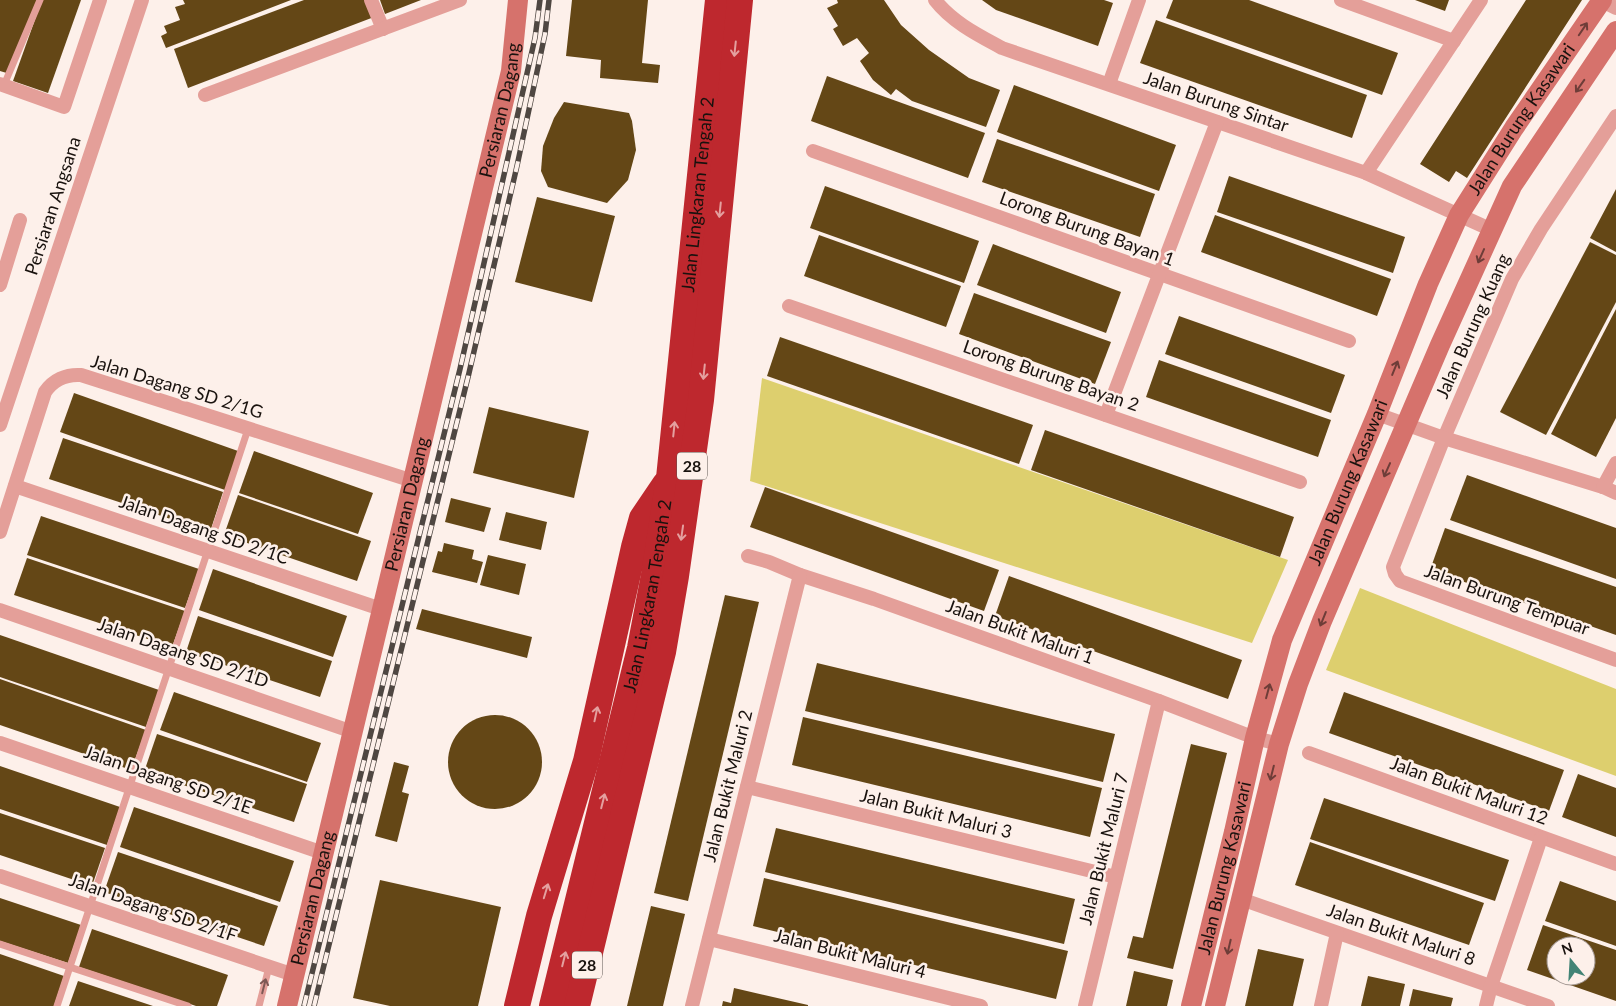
<svg xmlns="http://www.w3.org/2000/svg" width="1616" height="1006" font-family="Lato,sans-serif">
<style>
.grass{fill:#ddcf6e}
.building{fill:#644716;fill-rule:evenodd}
.lines{fill:none;stroke-linecap:round;stroke-linejoin:round}
.lane{stroke:#e49f99;stroke-width:7}
.street{stroke:#e49f99;stroke-width:14}
.secondary{stroke:#d6726c;stroke-width:20}
.highway{stroke:#be282e;stroke-width:26}
.rail-casing{stroke:#4f4742;stroke-width:5.5}
.rail{stroke:#fdf0ea;stroke-width:4;stroke-dasharray:11;stroke-linecap:butt}
.oneway{stroke:#6e3d38}
.oneway2{stroke:#e4a09f}
.oneway3{stroke:#7e5854}
.labels{text-anchor:middle;stroke-width:5;stroke-linejoin:round;paint-order:stroke}
.shield{fill:#fdf0ea;stroke:#5d5550;stroke-width:1}
.shield-label{font-size:16px;font-weight:bold;fill:#19120e}
.street-label{font-size:18px;fill:#19120e;stroke:#fdf0ea}
</style>
<rect width="100%" height="100%" fill="#fdf0ea"/>
<g class="grass">
<path d="M762,378l526,182 -36,83 -502,-162z"/>
<path d="M1360,588l256,101v87l-290,-106z"/>
</g>
<g class="building">
<path d="M0,0h37l-27,74 -10,-3z"/>
<path d="M42,0h39l-33,93 -35,-12z"/>
<path d="M183,0h108l-125,48 -5,-12 6,-3 -3,-7 16,-6 -5,-13 10,-3z"/>
<path d="M304,0h63l7,17 -186,71 -14,-39z"/>
<path d="M380,0h41l-36,14z"/>
<path d="M572,0h76l-6,63 18,2 -2,18 -58,-5 1,-18 -35,-4z"/>
<path d="M837,0h47l17,25 28,25 40,28 31,12 -14,37 -74,-26 -16,-12 -5,6 -18,-15 -13,-19 9,-8 -12,-15 -14,8 -10,-17 5,-3 -11,-18 11,-5z"/>
<path d="M982,0h122l9,3 -15,43 -102,-36z"/>
<path d="M1173,0h76l149,53 -16,42 -216,-77z"/>
<path d="M1415,0h34l-4,11z"/>
<path d="M1526,0h56l-115,178 -11,-7 -7,11 -29,-18z"/>
<path d="M1156,20l211,75 -15,43 -212,-75z"/>
<path d="M827,76l158,57 -17,45 -157,-57z"/>
<path d="M1014,85l162,60 -17,46 -162,-59z"/>
<path d="M564,102l65,11 3,8 4,29 -8,30 -21,23 -59,-16 -7,-16 2,-25 11,-28z"/>
<path d="M997,139l158,55 -15,43 -158,-55z"/>
<path d="M1229,176l176,61 -12,36 -176,-61z"/>
<path d="M825,186l154,55 -15,42 -154,-55z"/>
<path d="M1616,189v63l-26,-14z"/>
<path d="M537,197l78,19 -23,86 -77,-20z"/>
<path d="M1215,215l176,64 -14,37 -176,-64z"/>
<path d="M819,235l142,51 -15,41 -142,-51z"/>
<path d="M1590,242l26,13v47l-70,133 -46,-23z"/>
<path d="M993,244l128,48 -15,41 -129,-48z"/>
<path d="M974,293l137,49 -16,42 -136,-50z"/>
<path d="M1616,309v109l-20,39 -45,-23z"/>
<path d="M1179,316l166,59 -14,38 -166,-59z"/>
<path d="M780,337l253,88 -14,39 -252,-88z"/>
<path d="M1159,360l172,60 -13,37 -172,-60z"/>
<path d="M74,393l164,58 -13,39 -165,-58z"/>
<path d="M489,407l100,24 -15,67 -101,-25z"/>
<path d="M1045,430l249,87 -14,40 -249,-87z"/>
<path d="M63,438l160,54 -13,40 -161,-53z"/>
<path d="M254,451l119,42 -15,41 -119,-41z"/>
<path d="M1467,475l149,53v51l-166,-59z"/>
<path d="M765,487l234,83 -15,41 -234,-84z"/>
<path d="M238,495l133,46 -14,40 -133,-46z"/>
<path d="M451,498l40,10 -7,24 -39,-10z"/>
<path d="M506,512l41,10 -6,28 -42,-10z"/>
<path d="M41,516l158,53 -14,39 -158,-53z"/>
<path d="M1445,528l171,59v48l-186,-65z"/>
<path d="M444,543l30,7 -2,9 11,3 -6,21 -45,-11 6,-21 4,1z"/>
<path d="M488,555l38,9 -7,31 -39,-10z"/>
<path d="M27,558l158,53 -13,36 -158,-52z"/>
<path d="M213,569l134,47 -14,41 -134,-47z"/>
<path d="M1009,576l233,84 -14,39 -233,-83z"/>
<path d="M725,595l34,7 -71,299 -34,-8z"/>
<path d="M422,609l110,28 -5,21 -111,-29z"/>
<path d="M198,616l134,45 -12,36 -134,-45z"/>
<path d="M0,635l159,55 -13,37 -146,-50z"/>
<path d="M817,663l298,71 -12,48 -298,-71z"/>
<path d="M0,679l146,51 -15,40 -131,-45z"/>
<path d="M174,692l147,51 -14,39 -147,-52z"/>
<path d="M1344,692l220,78 -15,41 -220,-78z"/>
<circle cx="495" cy="762" r="47"/>
<path d="M803,717l299,71 -12,49 -298,-72z"/>
<path d="M157,734l150,50 -13,38 -150,-50z"/>
<path d="M1191,744l36,9 -54,216 -46,-11 6,-22 10,2z"/>
<path d="M394,762l15,4 -7,26 7,2 -12,48 -22,-6z"/>
<path d="M0,766l120,41 -13,38 -107,-36z"/>
<path d="M1578,774l38,14v49l-54,-20z"/>
<path d="M1324,798l185,62 -14,41 -185,-62z"/>
<path d="M134,807l160,54 -14,41 -160,-55z"/>
<path d="M0,813l105,35 -13,38 -92,-31z"/>
<path d="M776,828l299,71 -11,45 -299,-72z"/>
<path d="M1310,842l174,61 -15,42 -174,-60z"/>
<path d="M118,852l160,54 -14,40 -160,-54z"/>
<path d="M764,878l304,73 -12,48 -303,-73z"/>
<path d="M380,880l121,27 -23,99h-88l-37,-8z"/>
<path d="M1560,881l56,20v45l-71,-25z"/>
<path d="M0,898l81,27 -13,38 -68,-22z"/>
<path d="M651,906l34,8 -18,75 -4,17h-36z"/>
<path d="M1543,925l73,25v51l-89,-31zM1556,946h30v30h-30z"/>
<path d="M92,929l136,46 -11,31h-21l-117,-39z"/>
<path d="M1258,949l46,10 -11,47h-48z"/>
<path d="M0,954l64,22 -10,30h-54z"/>
<path d="M1134,971l39,9 -6,26h-41z"/>
<path d="M1368,976l37,8 -5,22h-39z"/>
<path d="M78,981l75,25h-84z"/>
<path d="M734,988l74,17v1h-86l1,-5 8,2z"/>
<path d="M1413,989l40,9 -2,8h-42z"/>
</g>
<g class="lines">
<g class="lane">
<path d="M4,85l36,-85"/>
<path d="M0,944l188,62"/>
<path d="M57,1006l191,-577"/>
<path d="M259,1006l10,-39"/>
</g>
<g class="street">
<path d="M371,0l12,29"/>
<path d="M935,0c17,22 43,35 67,48l364,125 126,57"/>
<path d="M1341,0l113,41"/>
<path d="M1602,1l14,7"/>
<path d="M0,84l64,23 36,-107"/>
<path d="M1109,84l30,-84"/>
<path d="M205,95l255,-95"/>
<path d="M1616,116l-75,113 -29,50 -68,159 -51,129 2,7 5,7 216,79"/>
<path d="M813,151l536,190"/>
<path d="M1366,173l115,-173"/>
<path d="M0,285l20,-65"/>
<path d="M789,306l511,176"/>
<path d="M1377,414l67,24 159,49 13,6"/>
<path d="M1106,415l111,-293"/>
<path d="M0,425l142,-425"/>
<path d="M15,486l366,123"/>
<path d="M1603,487l13,-24"/>
<path d="M0,532l45,-140c8,-12 21,-18 36,-17l332,106"/>
<path d="M748,556l21,6 31,13 74,24 285,102 96,37 24,6"/>
<path d="M0,610l353,122"/>
<path d="M0,743l323,110"/>
<path d="M1309,753l307,111"/>
<path d="M747,787l369,90"/>
<path d="M0,876l294,99"/>
<path d="M1241,899l307,107"/>
<path d="M709,939l272,67"/>
<path d="M692,1006l108,-431"/>
<path d="M1085,1006l74,-305"/>
<path d="M1321,1006l16,-73"/>
<path d="M1486,1006l5,-20 50,-148"/>
</g>
<g class="secondary">
<path id="s1" d="M287,1006l224,-935 7,-71"/>
<path id="s2" d="M1191,1006l43,-174 21,-94 27,-98 95,-226 51,-130 31,-69 55,-87 88,-128"/>
<path d="M1215,1006l64,-262 19,-60 24,-63 118,-276 72,-159 104,-155"/>
</g>
<g class="highway">
<path d="M517,1006l22,-90 47,-155 48,-214 8,-29 23,-34"/>
<path id="s3" d="M552,1006l88,-358 14,-73 15,-97 49,-478"/>
<path d="M577,1006l86,-354 13,-76 25,-176 39,-400"/>
</g>
<defs>
<g id="rail">
<path d="M304,1006l156,-637 75,-331 5,-38"/>
<path d="M314,1006l155,-633 48,-207 28,-132 4,-34"/>
</g>
</defs>
<use href="#rail" class="rail-casing"/>
<use href="#rail" class="rail"/>
</g>
<defs><path id="oneway-shaft" d="M-6 0H5M1.5-3L5.5 0L1.5 3" fill="none" stroke-width="1.6" stroke-linecap="round" stroke-linejoin="round" transform="scale(1.25)"/></defs>
<g class="oneway">
<use href="#oneway-shaft" transform="translate(1583 29) rotate(-56)"/>
<use href="#oneway-shaft" transform="translate(1580 86) rotate(125)"/>
<use href="#oneway-shaft" transform="translate(1481 256) rotate(114)"/>
<use href="#oneway-shaft" transform="translate(1395 368) rotate(-68)"/>
<use href="#oneway-shaft" transform="translate(1387 470) rotate(114)"/>
<use href="#oneway-shaft" transform="translate(1323 619) rotate(112)"/>
<use href="#oneway-shaft" transform="translate(1268 691) rotate(-75)"/>
<use href="#oneway-shaft" transform="translate(1272 773) rotate(104)"/>
<use href="#oneway-shaft" transform="translate(1229 947) rotate(103)"/>
</g>
<g class="oneway2">
<use href="#oneway-shaft" transform="translate(735 49) rotate(96)"/>
<use href="#oneway-shaft" transform="translate(720 210) rotate(96)"/>
<use href="#oneway-shaft" transform="translate(704 372) rotate(96)"/>
<use href="#oneway-shaft" transform="translate(674 429) rotate(-84)"/>
<use href="#oneway-shaft" transform="translate(682 533) rotate(98)"/>
<use href="#oneway-shaft" transform="translate(596 714) rotate(-78)"/>
<use href="#oneway-shaft" transform="translate(603 801) rotate(-76)"/>
<use href="#oneway-shaft" transform="translate(546 891) rotate(-73)"/>
<use href="#oneway-shaft" transform="translate(564 959) rotate(-76)"/>
</g>
<use class="oneway3" href="#oneway-shaft" transform="translate(264 986) rotate(-76)"/>
<g class="labels">
<g class="shield">
<rect x="677" y="452.5" width="30" height="27" rx="4"/>
<rect x="572" y="951.5" width="30" height="27" rx="4"/>
</g>
<g class="shield-label">
<text x="692" y="472">28</text>
<text x="587" y="971">28</text>
</g>
<g class="street-label">
<text transform="translate(1216 102) rotate(19)" y="6">Jalan Burung Sintar</text>
<text dy="6" stroke="none"><textPath href="#s1" startOffset="921">Persiaran Dagang</textPath></text>
<text dy="6" stroke="none"><textPath href="#s2" startOffset="952">Jalan Burung Kasawari</textPath></text>
<text dy="6" stroke="none"><textPath href="#s3" startOffset="826">Jalan Lingkaran Tengah 2</textPath></text>
<text transform="translate(53 206) rotate(-72)" y="6">Persiaran Angsana</text>
<text transform="translate(1087 229) rotate(20)" y="6">Lorong Burung Bayan 1</text>
<text transform="translate(1473 326) rotate(-66)" y="6">Jalan Burung Kuang</text>
<text transform="translate(1051 376) rotate(19)" y="6">Lorong Burung Bayan 2</text>
<text transform="translate(177 387) rotate(17)" y="6">Jalan Dagang SD 2/1G</text>
<text dy="6" stroke="none"><textPath href="#s2" startOffset="548">Jalan Burung Kasawari</textPath></text>
<text dy="6" stroke="none"><textPath href="#s1" startOffset="516">Persiaran Dagang</textPath></text>
<text transform="translate(204 530) rotate(19)" y="6">Jalan Dagang SD 2/1C</text>
<text dy="6" stroke="none"><textPath href="#s3" startOffset="421">Jalan Lingkaran Tengah 2</textPath></text>
<text transform="translate(1507 600) rotate(20)" y="6">Jalan Burung Tempuar</text>
<text transform="translate(1020 632) rotate(20)" y="6">Jalan Bukit Maluri 1</text>
<text transform="translate(183 653) rotate(19)" y="6">Jalan Dagang SD 2/1D</text>
<text transform="translate(168 780) rotate(19)" y="6">Jalan Dagang SD 2/1E</text>
<text transform="translate(728 786) rotate(-76)" y="6">Jalan Bukit Maluri 2</text>
<text transform="translate(1469 791) rotate(20)" y="6">Jalan Bukit Maluri 12</text>
<text transform="translate(936 814) rotate(14)" y="6">Jalan Bukit Maluri 3</text>
<text transform="translate(1104 849) rotate(-76)" y="6">Jalan Bukit Maluri 7</text>
<text dy="6" stroke="none"><textPath href="#s2" startOffset="142">Jalan Burung Kasawari</textPath></text>
<text dy="6" stroke="none"><textPath href="#s1" startOffset="111">Persiaran Dagang</textPath></text>
<text transform="translate(153 908) rotate(19)" y="6">Jalan Dagang SD 2/1F</text>
<text transform="translate(1401 935) rotate(19)" y="6">Jalan Bukit Maluri 8</text>
<text transform="translate(850 954) rotate(14)" y="6">Jalan Bukit Maluri 4</text>
</g>
</g>
<g transform="translate(1571 961) rotate(342)"><circle r="24" fill="#fdf0ea" stroke="#a29792"/>
<path d="M0-4L9 19L0 12L-9 19Z" fill="#428476"/>
<text y="-8" font-size="14" font-weight="bold" text-anchor="middle" fill="#19120e">N</text>
</g>
</svg>
